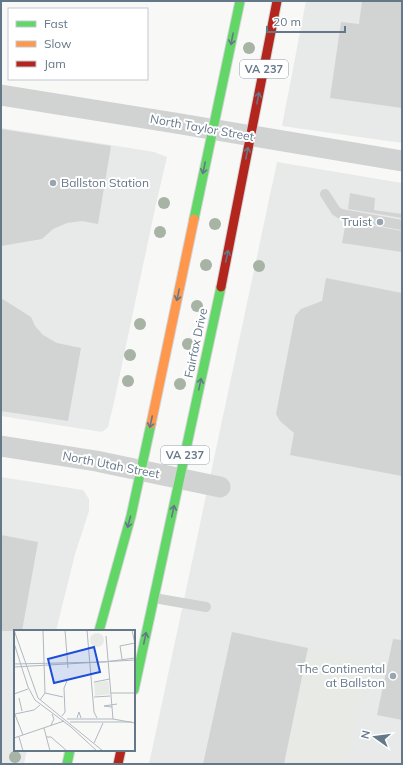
<svg xmlns="http://www.w3.org/2000/svg" width="403" height="765" font-family="Mulish,sans-serif">
<style>
.built{fill:#e8e9e9}
.green{fill:#e8ebe5}
.building{fill:#d2d4d4}
.lines{fill:none;stroke-linecap:round;stroke-linejoin:round}
.fast-casing{stroke:#d3d5d6;stroke-width:11}
.slow-casing{stroke:#d3d5d6;stroke-width:11}
.jam-casing{stroke:#d3d5d6;stroke-width:11}
.lane{stroke:#d1d3d3;stroke-width:10}
.street{stroke:#d1d3d3;stroke-width:21}
.fast{stroke:#63d668;stroke-width:9}
.slow{stroke:#ff974d;stroke-width:9}
.jam{stroke:#b3261e;stroke-width:9}
.tree{fill:#a7b3a4}
.oneway{stroke:#657889}
.poi-dot{fill:#98a5b0;stroke:#fff;stroke-width:1.5}
.labels{text-anchor:middle;stroke-width:4;stroke-linejoin:round;paint-order:stroke}
.shield{fill:#fff;stroke:#93a0ac;stroke-width:1}
.shield-label{font-size:11px;font-weight:bold;fill:#657889}
.street-label{font-size:12px;fill:#657889;stroke:#fff}
.poi-label{font-size:12px;fill:#657889;stroke:#fff;text-anchor:end}
.inset-road{fill:none;stroke:#b0b9c1;stroke-width:1}
.view{fill:#1d4ed8;fill-opacity:0.15;stroke:#1d4ed8;stroke-width:2}
.inset-edge{fill:none;stroke:#657889;stroke-width:2}
</style>
<rect width="100%" height="100%" fill="#f8f8f7"/>
<g class="built">
<path d="M306,1h96v142l-120,-17z"/>
<path d="M1,128l110,17 43,7 13,5 -11,47 -42,198 -6,25 -6,5 -101,-16z"/>
<path d="M277,162l125,21v581h-253z"/>
<path d="M1,477l82,13 6,9v12l-14,43 -19,77h-41v119h12l-3,14h-23z"/>
</g>
<path class="green" d="M308,648l60,13 -22,103h-62z"/>
<g class="building">
<path d="M362,1h40v107l-72,-10 11,-76 18,2z"/>
<path d="M1,129l110,17 -13,78 -16,-3 -15,2 -14,6 -11,10 -41,7z"/>
<path d="M350,193l25,5 -1,12 28,4v4l-54,-9z"/>
<path d="M346,221l56,10v21l-60,-9z"/>
<path d="M326,278l76,15v183l-112,-21 4,-22 -14,-12 -4,-7 19,-98 6,-7 21,-8z"/>
<path d="M1,298l30,19 4,9 8,9 14,8 24,5 -13,73 -67,-10z"/>
<path d="M1,535l37,7 -16,89h-21z"/>
<path d="M232,632l76,16 -24,116h-81z"/>
<path d="M393,639l9,1v80l-25,-5z"/>
</g>
<g class="lines">
<defs>
<g id="fast">
<path d="M194,219l46,-218"/>
<path d="M99,631l32,-115 20,-92"/>
<path d="M134,690l87,-403"/>
<path d="M67,764l3,-14"/>
</g>
<path id="slow" d="M151,424l43,-205"/>
<g id="jam">
<path d="M221,287l56,-286"/>
<path d="M118,764l3,-14"/>
</g>
</defs>
<use href="#fast" class="fast-casing"/>
<use href="#slow" class="slow-casing"/>
<use href="#jam" class="jam-casing"/>
<g class="lane">
<path d="M325,194l11,17 5,3 61,11"/>
<path d="M154,598l52,9"/>
</g>
<g class="street">
<path d="M1,95l174,28 227,38"/>
<path d="M1,446l95,15 124,26"/>
</g>
<use href="#fast" class="fast"/>
<use href="#slow" class="slow"/>
<use href="#jam" class="jam"/>
</g>
<g class="tree">
<circle cx="249" cy="48" r="6"/>
<circle cx="164" cy="203" r="6"/>
<circle cx="215" cy="224" r="6"/>
<circle cx="160" cy="232" r="6"/>
<circle cx="206" cy="265" r="6"/>
<circle cx="259" cy="266" r="6"/>
<circle cx="197" cy="306" r="6"/>
<circle cx="140" cy="324" r="6"/>
<circle cx="188" cy="344" r="6"/>
<circle cx="130" cy="355" r="6"/>
<circle cx="128" cy="381" r="6"/>
<circle cx="180" cy="384" r="6"/>
<circle cx="15" cy="757" r="6"/>
</g>
<defs><path id="oneway-shaft" d="M-6 0H5M1.5-3L5.5 0L1.5 3" fill="none" stroke-width="1.6" stroke-linecap="round" stroke-linejoin="round"/></defs>
<g class="oneway">
<use href="#oneway-shaft" transform="translate(232 39) rotate(101)"/>
<use href="#oneway-shaft" transform="translate(258 98) rotate(-79)"/>
<use href="#oneway-shaft" transform="translate(247 153) rotate(-79)"/>
<use href="#oneway-shaft" transform="translate(204 168) rotate(102)"/>
<use href="#oneway-shaft" transform="translate(227 256) rotate(-78)"/>
<use href="#oneway-shaft" transform="translate(178 295) rotate(102)"/>
<use href="#oneway-shaft" transform="translate(200 384) rotate(-78)"/>
<use href="#oneway-shaft" transform="translate(151 422) rotate(102)"/>
<use href="#oneway-shaft" transform="translate(173 511) rotate(-78)"/>
<use href="#oneway-shaft" transform="translate(129 522) rotate(105)"/>
<use href="#oneway-shaft" transform="translate(145 638) rotate(-78)"/>
</g>
<g class="poi-dot">
<circle cx="53" cy="183" r="4"/>
<circle cx="380" cy="222" r="4"/>
<circle cx="393" cy="676" r="4"/>
</g>
<g class="labels">
<g class="shield">
<rect x="240" y="60" width="48" height="18" rx="3"/>
<rect x="161" y="446" width="48" height="18" rx="3"/>
</g>
<g class="shield-label">
<text x="264" y="73">VA 237</text>
<text x="185" y="459">VA 237</text>
</g>
<g class="street-label">
<text transform="translate(202 128) rotate(10)" y="4">North Taylor Street</text>
<text transform="translate(196 343) rotate(-78)" y="4">Fairfax Drive</text>
<text transform="translate(111 465) rotate(11)" y="4">North Utah Street</text>
</g>
<g class="poi-label">
<text x="61" y="187" text-anchor="start">Ballston Station</text>
<text x="372" y="226">Truist</text>
<text x="385" y="673">The Continental<tspan x="385" dy="14">at Ballston</tspan></text>
</g>
</g>
<g transform="translate(14 630)">
<rect width="121" height="121" fill="#f8f8f7"/>
<path d="M76 10a7 7 0 1 1 14 0a7 7 0 1 1-14 0ZM94,51l2,13 -15,2 -1,-14z" fill="#e8ebe5"/>
<path class="inset-road" d="M0,0l24,68 65,53M51,0l3,38M73,0l7,82 3,6M118,0l3,14M92,6l7,83M0,13l14,44 7,13 36,27 26,24M108,29l-2,-13 15,-3M0,34l90,-2 31,-4M0,37l121,-7M80,52l16,-3M31,63l18,4M97,63h24M0,64l14,-5M80,67l16,-1M5,68l3,13M26,70l5,-7 -2,-63M98,77l-8,-1 13,-2M0,82l9,23M1,84l19,-4 6,-5M48,86l3,-4 -1,-24 3,-7M63,88l2,-6 2,6M53,89h46l22,4M56,92h62M37,95l3,-6 -2,-5M30,98l6,23M5,107l4,14M32,107h5l16,14M0,108l50,-17M80,113l9,-20"/>
<path class="view" d="M80,17l6,25 -46,11 -6,-24z"/>
<rect width="121" height="121" class="inset-edge"/>
</g>
<rect width="403" height="765" fill="none" stroke="#657889" stroke-width="4"/>
<rect x="8" y="8" width="140" height="72" fill="#ffffff" stroke="#c1c9d0"/>
<rect x="16" y="21" width="20" height="6" fill="#63d668" stroke="#c1c9d0"/>
<text x="44" y="28" font-size="12" fill="#657889">Fast</text>
<rect x="16" y="41" width="20" height="6" fill="#ff974d" stroke="#c1c9d0"/>
<text x="44" y="48" font-size="12" fill="#657889">Slow</text>
<rect x="16" y="61" width="20" height="6" fill="#b3261e" stroke="#c1c9d0"/>
<text x="44" y="68" font-size="12" fill="#657889">Jam</text>
<g transform="translate(375 737) rotate(284)" stroke="#ffffff" stroke-width="3" paint-order="stroke">
<path d="M0-3L7 15L0 10L-7 15Z" fill="#657889"/>
<text y="-6" font-size="11" font-weight="bold" text-anchor="middle" fill="#657889">N</text>
</g>
<path d="M267 26v6h78v-6" fill="none" stroke="#657889" stroke-width="2"/>
<text x="273" y="26" font-size="12" fill="#657889" stroke="#ffffff" stroke-width="3" paint-order="stroke">20 m</text>
</svg>
